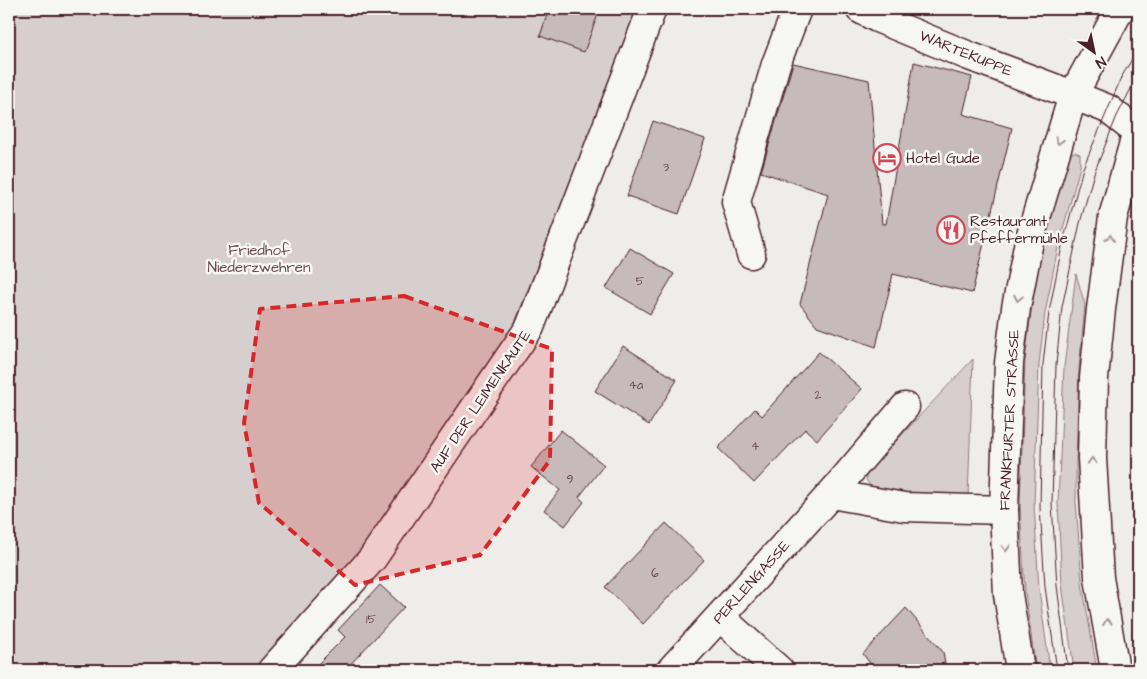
<svg xmlns="http://www.w3.org/2000/svg" width="1147" height="679" font-family="'Architects Daughter',sans-serif">
<style>
.green{fill:#d7cfce;stroke:#90777c}
.building{fill:#c6babb;stroke:#4a1f2b}
.lines{fill:none;stroke-linecap:round;stroke-linejoin:round}
.minor-casing{stroke:#4a1f2b;stroke-width:31}
.major-casing{stroke:#4a1f2b;stroke-width:31}
.minor{stroke:#f6f6f2;stroke-width:28}
.major{stroke:#f6f6f2;stroke-width:28}
.tram{stroke:#4a1f2b;stroke-width:1}
.oneway{stroke:#a99598}
.marked{fill:#d62828;fill-opacity:0.2;stroke:#d62828;stroke-width:4;stroke-dasharray:10 6;stroke-linejoin:round}
.labels{text-anchor:middle;stroke-width:5;stroke-linejoin:round;paint-order:stroke}
.number-label{font-size:12px;fill:#69464f}
.street-label{font-size:15px;fill:#4a1f2b;stroke:#f6f6f2}
.poi-label{font-size:15px;fill:#4a1f2b;stroke:#f6f6f2;text-anchor:start}
.park-label{font-size:15px;fill:#6d4b54;stroke:#f6f6f2}
</style>
<rect width="100%" height="100%" fill="#efedea"/>
<filter id="ink" filterUnits="userSpaceOnUse"><feTurbulence type="fractalNoise" baseFrequency=".02" numOctaves="2"/><feDisplacementMap in="SourceGraphic" scale="10" xChannelSelector="R" yChannelSelector="G"/><feConvolveMatrix kernelMatrix="1 2 1 2 8 2 1 2 1" color-interpolation-filters="sRGB"/></filter>
<g filter="url(#ink)">
<g class="green">
<path d="M9,9h631l-127,318 -145,218 -112,125h-247z"/>
<path d="M1075,152l5,2v13l-22,80 -13,66 -6,51 -5,140 5,86 11,80h-14l-11,-78 -5,-86 5,-145 6,-49 12,-70 25,-88z"/>
<path d="M1076,274l9,31 -6,63 -3,93v41l6,81 15,87h-23l-12,-85 -4,-82 6,-136z"/>
<path d="M973,359l-5,138 -80,-1 -15,-5 -7,-12v-6z"/>
</g>
<g class="building">
<path d="M549,9h51l-16,43 -44,-16z"/>
<path d="M914,62l58,15 -9,37 49,14 -40,165 -79,-19 -17,73 -59,-21 -17,-22 28,-110 -67,-22 32,-109 76,17 13,144h4z"/>
<path d="M653,121l52,18 -26,75 -52,-18z"/>
<path d="M630,248l44,26 -24,40 -44,-26z"/>
<path d="M623,346l54,34 -28,45 -54,-34z"/>
<path d="M819,352l43,37 -45,51 -12,-11 -51,54 -36,-35 37,-39 7,7z"/>
<path d="M561,430l43,35 -25,32 5,5 -19,24 -21,-16 16,-20 -29,-23z"/>
<path d="M666,523l38,37 -61,64 -38,-37z"/>
<path d="M380,585l24,22 -59,63h-33l33,-33 -7,-7z"/>
<path d="M906,608l37,44 3,18h-71l-12,-16z"/>
</g>
<g class="lines">
<defs>
<g id="minor">
<path d="M860,9l17,9 92,38 104,39"/>
<path d="M751,254l-15,-52 40,-138 21,-55"/>
<path d="M831,494l74,-87"/>
<path d="M720,617l59,53"/>
<path d="M272,670l100,-111 158,-232 122,-318"/>
<path d="M671,670l160,-176 73,13 100,3"/>
</g>
<g id="major">
<path d="M1073,95l35,14 29,23"/>
<path d="M1020,670l-12,-76 -4,-84 5,-147 7,-55 13,-67 44,-146 47,-86"/>
<path d="M1115,670l-16,-92 -7,-120 2,-80 7,-69 12,-92 25,-89"/>
</g>
</defs>
<use href="#minor" class="minor-casing"/>
<use href="#major" class="major-casing"/>
<use href="#minor" class="minor"/>
<use href="#major" class="major"/>
<g class="tram">
<path d="M1057,670l-12,-83 -5,-80 3,-143 6,-52 13,-66 21,-78 39,-92 16,-27"/>
<path d="M1068,670l-11,-84 -5,-83 4,-138 6,-58 18,-84 14,-50 23,-57 21,-41"/>
</g>
</g>
<defs><path id="oneway-chevron" d="M-2-3.5L2.5 0L-2 3.5" fill="none" stroke-width="1.6" stroke-linecap="round" stroke-linejoin="round" transform="scale(1.25)"/></defs>
<g class="oneway">
<use href="#oneway-chevron" transform="translate(1059 141) rotate(107)"/>
<use href="#oneway-chevron" transform="translate(1110 238) rotate(-83)"/>
<use href="#oneway-chevron" transform="translate(1018 298) rotate(101)"/>
<use href="#oneway-chevron" transform="translate(1092 461) rotate(-92)"/>
<use href="#oneway-chevron" transform="translate(1006 548) rotate(88)"/>
<use href="#oneway-chevron" transform="translate(1107 622) rotate(-100)"/>
</g>
</g>
<path class="marked" d="M404,296l148,53 -2,111 -70,95 -125,30 -96,-82 -15,-80 16,-114z"/>
<defs>
<symbol id="hotel-ring" viewBox="-11 -11 22 22"><circle r="9.5" fill="#f6f6f2" stroke="#d1495b" stroke-width="1.5"/><path d="M-6-4.5h1.5V1H6V5H4.5V3h-9V5H-6ZM-4 0a1.8 1.8 0 1 1 3.6 0ZM.5 0V-2.5h3Q6-2.5 6 0Z" fill="#d1495b"/></symbol>
<symbol id="restaurant-ring" viewBox="-11 -11 22 22"><circle r="9.5" fill="#f6f6f2" stroke="#d1495b" stroke-width="1.5"/><path d="M-5-6h1v4h1v-4h1v4h1v-4h1v5L-1.5 .5V6h-2V.5L-5-1ZM5-6V6H3V1.5H1.5Q1.5-4 5-6Z" fill="#d1495b"/></symbol>
</defs>
<g fill-rule="evenodd">
<use href="#hotel-ring" x="871" y="142" width="32" height="32"/>
<use href="#restaurant-ring" x="935" y="214" width="32" height="32"/>
</g>
<g class="labels">
<g class="number-label">
<text x="666" y="171">3</text>
<text x="640" y="285">5</text>
<text x="636" y="389">4a</text>
<text x="818" y="399">2</text>
<text x="755" y="450">4</text>
<text x="570" y="483">9</text>
<text x="655" y="577">6</text>
<text x="371" y="623">15</text>
</g>
<g class="street-label">
<text transform="translate(966 53) rotate(22)" y="5">WARTEKUPPE</text>
<text transform="translate(480 401) rotate(-56)" y="5">AUF DER LEIMENKAUTE</text>
<text transform="translate(1009 420) rotate(-87)" y="5">FRANKFURTER STRASSE</text>
<text transform="translate(751 582) rotate(-48)" y="5">PERLENGASSE</text>
</g>
<g class="poi-label">
<text x="906" y="163">Hotel Gude</text>
<text x="970" y="226">Restaurant<tspan x="970" dy="17">Pfeffermühle</tspan></text>
</g>
<g class="park-label">
<text x="259" y="255">Friedhof<tspan x="259" dy="17">Niederzwehren</tspan></text>
</g>
</g>
<rect width="1147" height="679" fill="none" stroke="#f6f6f2" stroke-width="30"/>
<rect x="15" y="15" width="1117" height="649" fill="none" stroke="#4a1f2b" stroke-width="2" filter="url(#ink)"/>
<g transform="translate(1094 52) rotate(147)" stroke="#f6f6f2" stroke-width="4" paint-order="stroke">
<path d="M0-4L9 19L0 12L-9 19Z" fill="#4a1f2b"/>
<text y="-8" font-size="14" font-weight="bold" text-anchor="middle" fill="#4a1f2b">N</text>
</g>
</svg>
